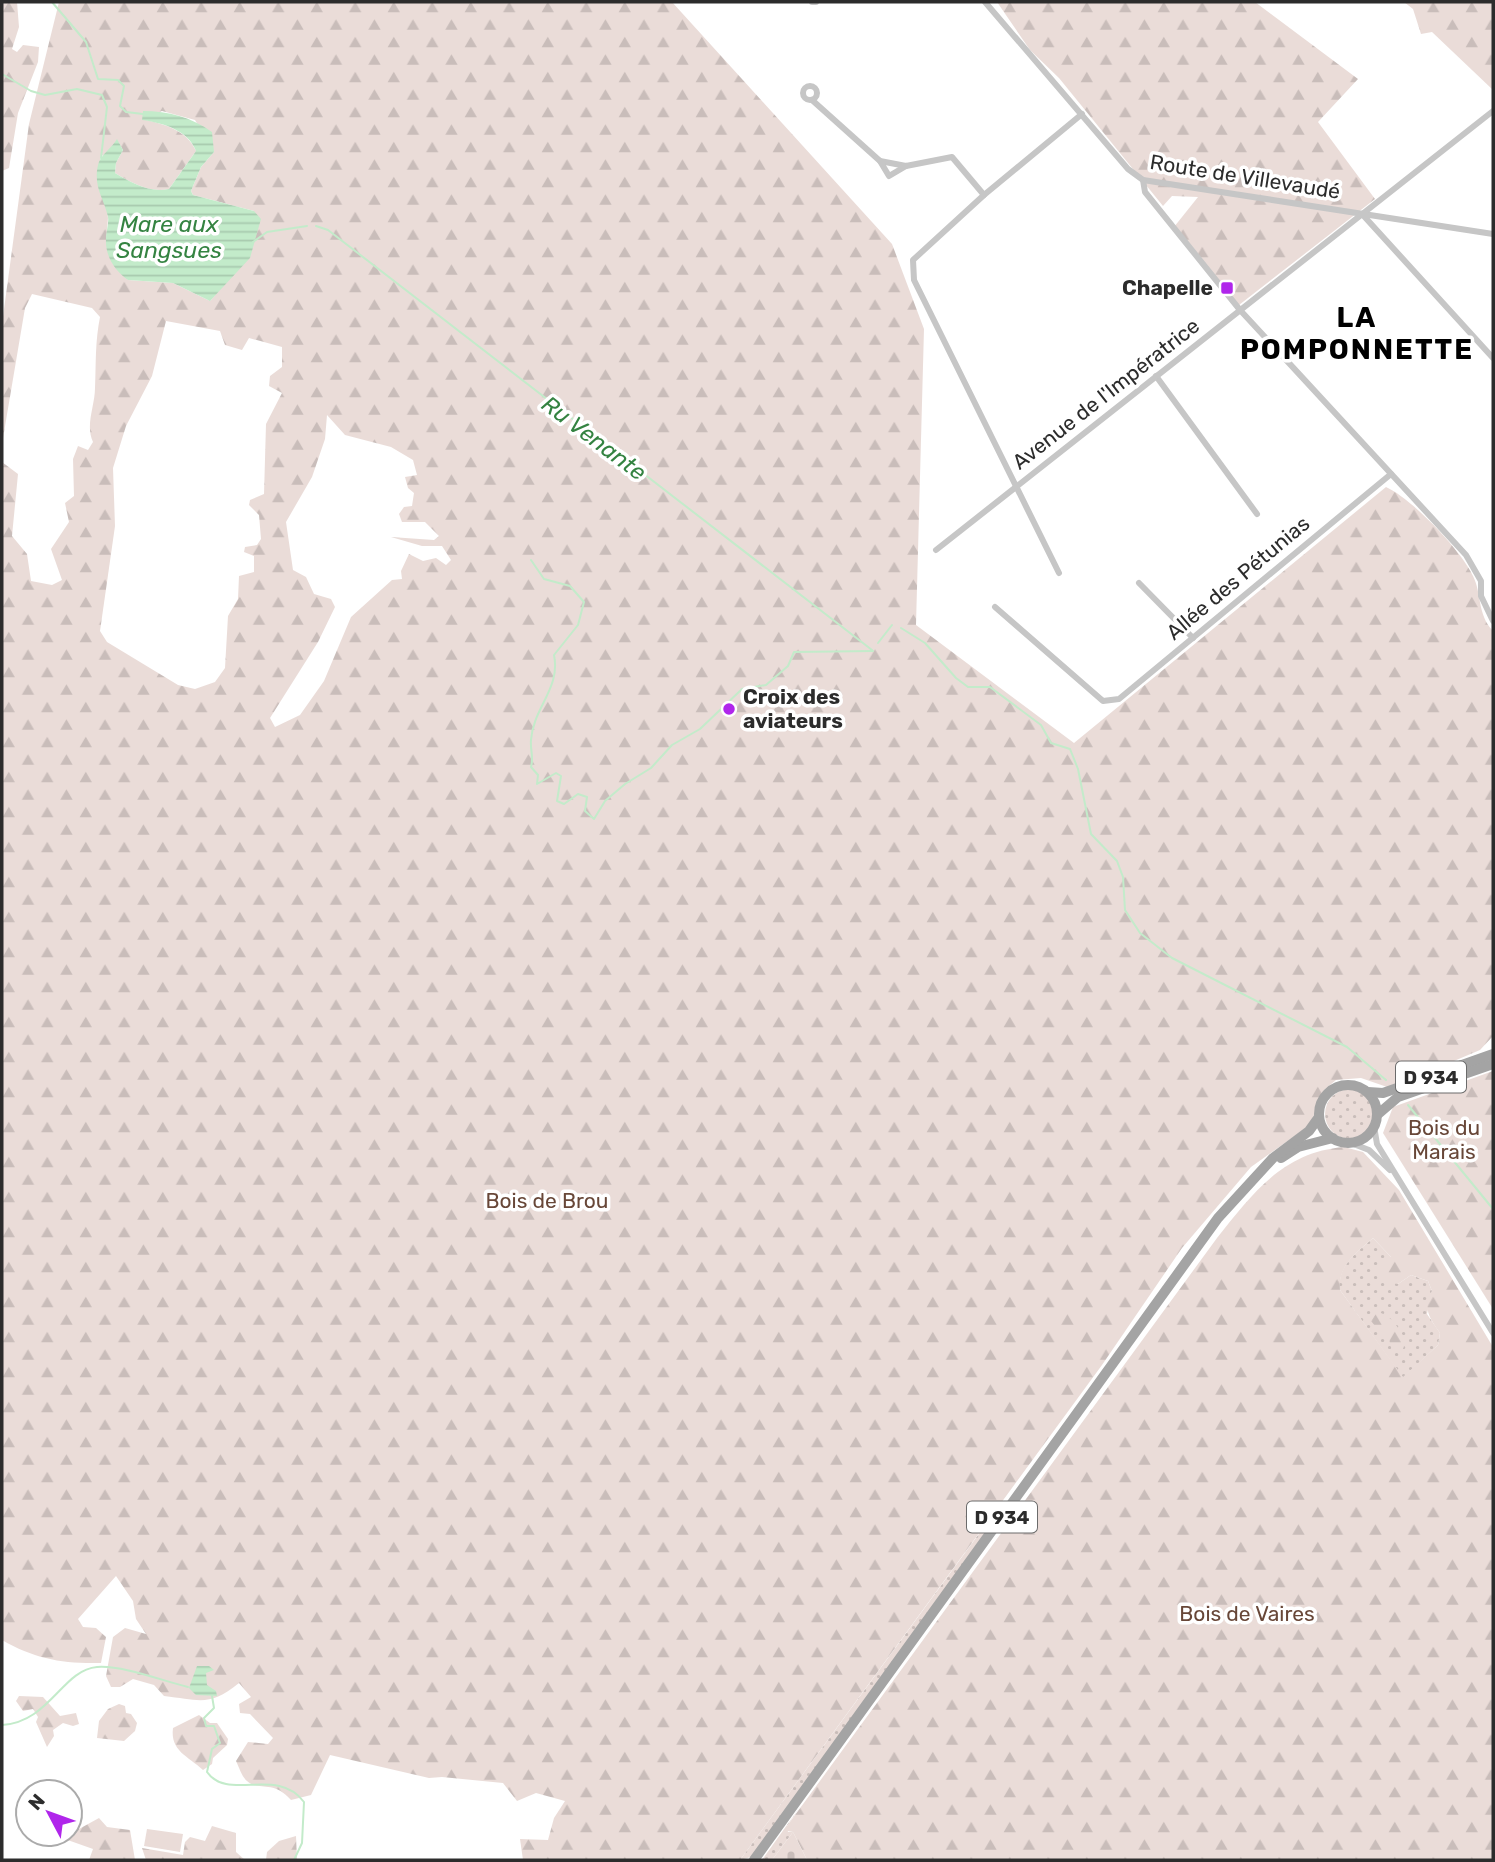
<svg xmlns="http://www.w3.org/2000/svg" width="1495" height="1862" font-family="Rubik,sans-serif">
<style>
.grass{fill:url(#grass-dots)}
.forest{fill:url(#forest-firs);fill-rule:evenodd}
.cemetery{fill:url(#cemetery-stones)}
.pitch{fill:#eadcd8}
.water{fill:url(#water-rules)}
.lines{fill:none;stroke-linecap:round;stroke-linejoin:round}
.stream{stroke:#c3ebca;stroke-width:2}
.street{stroke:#c6c6c6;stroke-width:6}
.primary{stroke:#a4a4a4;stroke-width:10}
.poi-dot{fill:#b026eb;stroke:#fff;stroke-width:2.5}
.labels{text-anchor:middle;stroke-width:7;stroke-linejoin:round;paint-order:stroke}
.shield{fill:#fff;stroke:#6b6b6b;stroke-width:2}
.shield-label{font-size:19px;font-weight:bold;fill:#2c2c2c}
.street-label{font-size:21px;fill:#2c2c2c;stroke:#fff}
.poi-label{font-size:21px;font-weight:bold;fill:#2c2c2c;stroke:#fff;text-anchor:end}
.park-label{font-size:21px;fill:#684738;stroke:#fff}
.water-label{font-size:23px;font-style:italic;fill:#348341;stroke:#fff}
.district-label{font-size:28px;font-weight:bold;letter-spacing:2px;fill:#000;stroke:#fff}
</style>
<defs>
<pattern id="grass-dots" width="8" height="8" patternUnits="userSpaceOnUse" patternTransform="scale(1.75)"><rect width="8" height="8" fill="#eadcd8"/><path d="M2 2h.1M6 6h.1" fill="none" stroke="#c9bdba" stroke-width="1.8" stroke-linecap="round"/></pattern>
<pattern id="forest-firs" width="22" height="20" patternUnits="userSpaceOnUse" patternTransform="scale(1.75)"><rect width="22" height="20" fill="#eadcd8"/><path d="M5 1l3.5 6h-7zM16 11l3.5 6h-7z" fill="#c9bdba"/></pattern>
<pattern id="cemetery-stones" width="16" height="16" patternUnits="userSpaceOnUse" patternTransform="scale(1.75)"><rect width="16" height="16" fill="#eadcd8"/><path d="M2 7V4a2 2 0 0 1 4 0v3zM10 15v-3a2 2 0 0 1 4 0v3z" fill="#c9bdba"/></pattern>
<pattern id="water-rules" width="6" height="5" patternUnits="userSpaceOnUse" patternTransform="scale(1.75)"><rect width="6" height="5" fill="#c3ebca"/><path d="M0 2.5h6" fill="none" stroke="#a8caae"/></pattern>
</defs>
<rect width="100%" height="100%" fill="#fff"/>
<g class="grass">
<circle cx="1350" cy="1114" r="25"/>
<path d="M1373,1238l18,19 7,27 13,-9 17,6 4,10 -5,23 13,19 -2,12 -35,33 -63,-88c-3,-25 16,-37 33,-52z"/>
<path d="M1000,1505l-14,27 -235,325 -11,3z"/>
<path d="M802,1804l-15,22 1,6h5l-21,28h-10z"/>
</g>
<g class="forest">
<path d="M2,2h15l2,25 -7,22 5,3 6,-7 16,2 -1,15 -20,51 -9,55 -7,3z"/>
<path d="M59,2h613l220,242 32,85 -8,296 158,118 312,-256c25,11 75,63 87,89 9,18 4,38 20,55v405l-13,14 -90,38 -29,-10 -25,2 -12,10 -14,35 -59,42 -69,81 -80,117 -362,495h-217l-3,-21 28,1 6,-22 11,-17 -29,-8 -19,8 -14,-18 -61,-6 -13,1 -99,-23 -19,40 -20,5c-19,-21 -32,-8 -44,-19 -5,-4 -8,-14 -11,-20l12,-19 20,2 5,-6 -23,-24 -10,-1 -1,-9 12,-7 -12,-14c-29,24 -39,17 -75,13l-10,-11 -21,-6 -13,8h-9l-5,-11 7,-39 12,-9 21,6 -10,-15 -3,-18 -17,-25 -38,43 5,8 13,1 10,9 -5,26c-38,1 -66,-4 -99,-23v-1178l16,12 -6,62 15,18 4,27 21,4 10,-5 -11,-31 18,-27 -4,-19 9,-7 -1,-37 5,-13 10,4 5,-8c-8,-17 2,-36 2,-54 1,-25 0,-46 5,-71l-8,-9 -60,-14 -7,14 -23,136v-120l27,-200zM162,111l33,9 19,32 -13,15 -10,24 2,4 61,16 -25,68 -19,22 -37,-18 -45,-3 -22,-38 2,-24 -8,-61 9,-5 8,-12 6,10 -7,13 -1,10c17,10 34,20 54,16l27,-38c-9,-21 -32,-27 -54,-32zM166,321l54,10 5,14 17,5 7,-12 33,9v20l-12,9 -1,10 13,7 -16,31 -2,70 -14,6 -1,5 10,10 2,24 -4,6 -12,2 -1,5 10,4v16l-15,4 -1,23 -10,17 -3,52 -10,14 -20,7 -17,-4 -71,-43 -7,-11 15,-105 -2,-58 13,-42 26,-50zM327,415l18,20 46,12 22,13 4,15 -12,2 3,11 6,5 -2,13 -8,1 -5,7 3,8h23l14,14 -5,4 -43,-3 31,9h20l9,14 -5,5 -10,-7 -13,3 -14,-7 -8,17 1,8 -10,1 -41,37 -27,64 -24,34 -25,12 -5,-9 48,-76 17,-35 -4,-8 -17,-5 -8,-17 -13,-7 -7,-48 26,-45 13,-38z"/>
<path d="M997,2h258l103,77 -40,43 57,77 -136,106 -65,-78 24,-30 -26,-1 -9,10 -104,-128 -29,-28z"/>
<path d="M1404,2h89v88l-61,-58 -11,2 -8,-25z"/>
<path d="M1493,1071v238l-110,-176 10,-26z"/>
<path d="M1344,1147l19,5 36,38 94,157v513h-686l-14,-28 -6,-1v-5l430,-588c36,-45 66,-86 127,-91zM1373,1238l18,19 -12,8v9l8,8 11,2 13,-9 17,6 4,10c-10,17 -2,28 8,42l-2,12 -35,32 -63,-87c-2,-25 16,-37 33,-52z"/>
<path d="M1377,1312c15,3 21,16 29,28l-4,12 -10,-1 -4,-16 -7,-2 -10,-12z"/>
<path d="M19,1696l24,1 17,19 16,-3 3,11 -6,2 -10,-3 -10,7 1,6 -7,11 -11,-25 2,-5 -5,-8 -10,2 -7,-10z"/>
<path d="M119,1704l6,2 1,7 5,1 6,9 -2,8 -11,10 -27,-3 2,-17 9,-12z"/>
<path d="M199,1715l11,8h7l11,16 -1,6 -14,13 -1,6 -9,6c-15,-14 -33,-19 -30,-42z"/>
<path d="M99,1818l8,9 23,3 5,30h-46l4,-11 -31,-11v-4h8v-5h9z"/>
<path d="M212,1826l24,7v19l9,8h-99l-4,-12 41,7 2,-13 5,-5 15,4z"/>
<path d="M296,1836l1,24h-31l1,-8 12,-11z"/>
</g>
<path class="cemetery" d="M793,1832l14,28h-35z"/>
<path class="pitch" d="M147,1829l36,5 -3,18 -36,-6z"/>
<g class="water">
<path d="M143,111c26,0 48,6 69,21l2,20 -13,15 -10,24 2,4 61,16 7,8 -11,39 -40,43 -37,-18 -45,-3c-13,-9 -23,-24 -22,-41 0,-7 3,-15 2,-22 -4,-19 -15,-30 -10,-52 2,-10 14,-17 19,-26l6,11 -7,13 -1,10c17,10 34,20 54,16l27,-38c-8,-21 -33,-28 -54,-31z"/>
<path d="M197,1666h12l5,4 -8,3 1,12 9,6 1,5 -21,-1 -7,-7z"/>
</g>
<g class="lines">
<g class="stream">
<path d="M52,2l34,40 12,37 20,1 6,6 -4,20 6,6 17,2"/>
<path d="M2,74l29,17 14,4 32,-6 25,6 5,12 -6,51"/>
<path d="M316,226l12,4 544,420"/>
<path d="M253,242l14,-10 40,-6"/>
<path d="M531,560l13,19 26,7 14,16 -6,23 -24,30c7,33 -21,53 -23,85 -1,10 3,17 0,27l7,8 -1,9 19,-11 5,3 -4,25 7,3 14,-10 9,3 -2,14 9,8 11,-18 20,-17 26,-16 21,-23 28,-16 42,-40 24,-4 22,-19 6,-14 79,-1"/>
<path d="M901,628l24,15 31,35 12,9h22l51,38 10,18 19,6 8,20 13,65 26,27 6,16 2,33 15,23 32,25 175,89 39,33"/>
<path d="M878,643l14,-18"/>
<path d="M1408,1105l85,104"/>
<path d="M212,1696l2,12 -10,10 2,8h8l6,17 -8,6 -5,23c21,30 70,-6 97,30l-2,41 -8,17"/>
<path d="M2,1725c48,-3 60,-55 95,-58 25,-2 66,14 91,20"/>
</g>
<g class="street">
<path d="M812,2h4"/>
<path d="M985,2l143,167 15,11 350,54"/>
<circle cx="810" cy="93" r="7"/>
<path d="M812,100l68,61 26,5 46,-9 32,38"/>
<path d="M880,161l9,15 17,-10"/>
<path d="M1143,180l2,12 95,118 226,245 15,26v15l12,25"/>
<path d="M1362,214l131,144"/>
<path d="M1156,376l101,138"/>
<path d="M936,550l557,-439"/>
<path d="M1059,573l-145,-293 -1,-20 71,-65 98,-81"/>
<path d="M1139,583l54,55"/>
<path d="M995,607l108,94 16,-2 272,-225"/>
<path d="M1374,1126l3,18 116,189"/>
<path d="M1351,1143l18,7 21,20"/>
</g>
<g class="primary">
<circle cx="1348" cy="1114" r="29"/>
<path d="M1368,1092l15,1 110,-39"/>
<path d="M1377,1115l21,-18 95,-33"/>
<path d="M1281,1158l17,-11 35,-9"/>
<path d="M754,1860l464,-642 55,-60 36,-27 10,-14"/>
</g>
</g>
<g class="poi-dot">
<rect x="1220" y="281" width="14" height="14" rx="3.5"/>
<circle cx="729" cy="709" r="7"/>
</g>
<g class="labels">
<g class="shield">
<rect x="1396" y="1061.5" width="70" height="31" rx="5"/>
<rect x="967" y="1501.5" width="70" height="31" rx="5"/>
</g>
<g class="shield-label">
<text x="1431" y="1084">D 934</text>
<text x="1002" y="1524">D 934</text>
</g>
<g class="street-label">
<text transform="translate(1245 177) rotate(9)" y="7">Route de Villevaudé</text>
<text transform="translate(1106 394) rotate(-38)" y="7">Avenue de l'Impératrice</text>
<text transform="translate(1238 578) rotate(-40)" y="7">Allée des Pétunias</text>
</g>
<g class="poi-label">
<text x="1213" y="295">Chapelle</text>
<text x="743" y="704" text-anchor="start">Croix des<tspan x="743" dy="24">aviateurs</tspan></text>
</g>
<g class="park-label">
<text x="1444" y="1135">Bois du<tspan x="1444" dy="24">Marais</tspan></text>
<text x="547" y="1208">Bois de Brou</text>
<text x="1247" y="1621">Bois de Vaires</text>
</g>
<g class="water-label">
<text x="169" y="232">Mare aux<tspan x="169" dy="26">Sangsues</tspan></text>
<text transform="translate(594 438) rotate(37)" y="8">Ru Venante</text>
</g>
<g class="district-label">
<text x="1357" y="327">LA<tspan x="1357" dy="32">POMPONNETTE</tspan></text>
</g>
</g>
<rect width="1495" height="1862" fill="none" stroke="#2c2c2c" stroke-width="7"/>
<g transform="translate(49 1813) rotate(311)"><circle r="33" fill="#ffffff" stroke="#ababab" stroke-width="2"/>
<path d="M0-5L12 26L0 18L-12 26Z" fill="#b026eb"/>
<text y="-10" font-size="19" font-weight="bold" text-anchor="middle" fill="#2c2c2c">N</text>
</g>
</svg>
